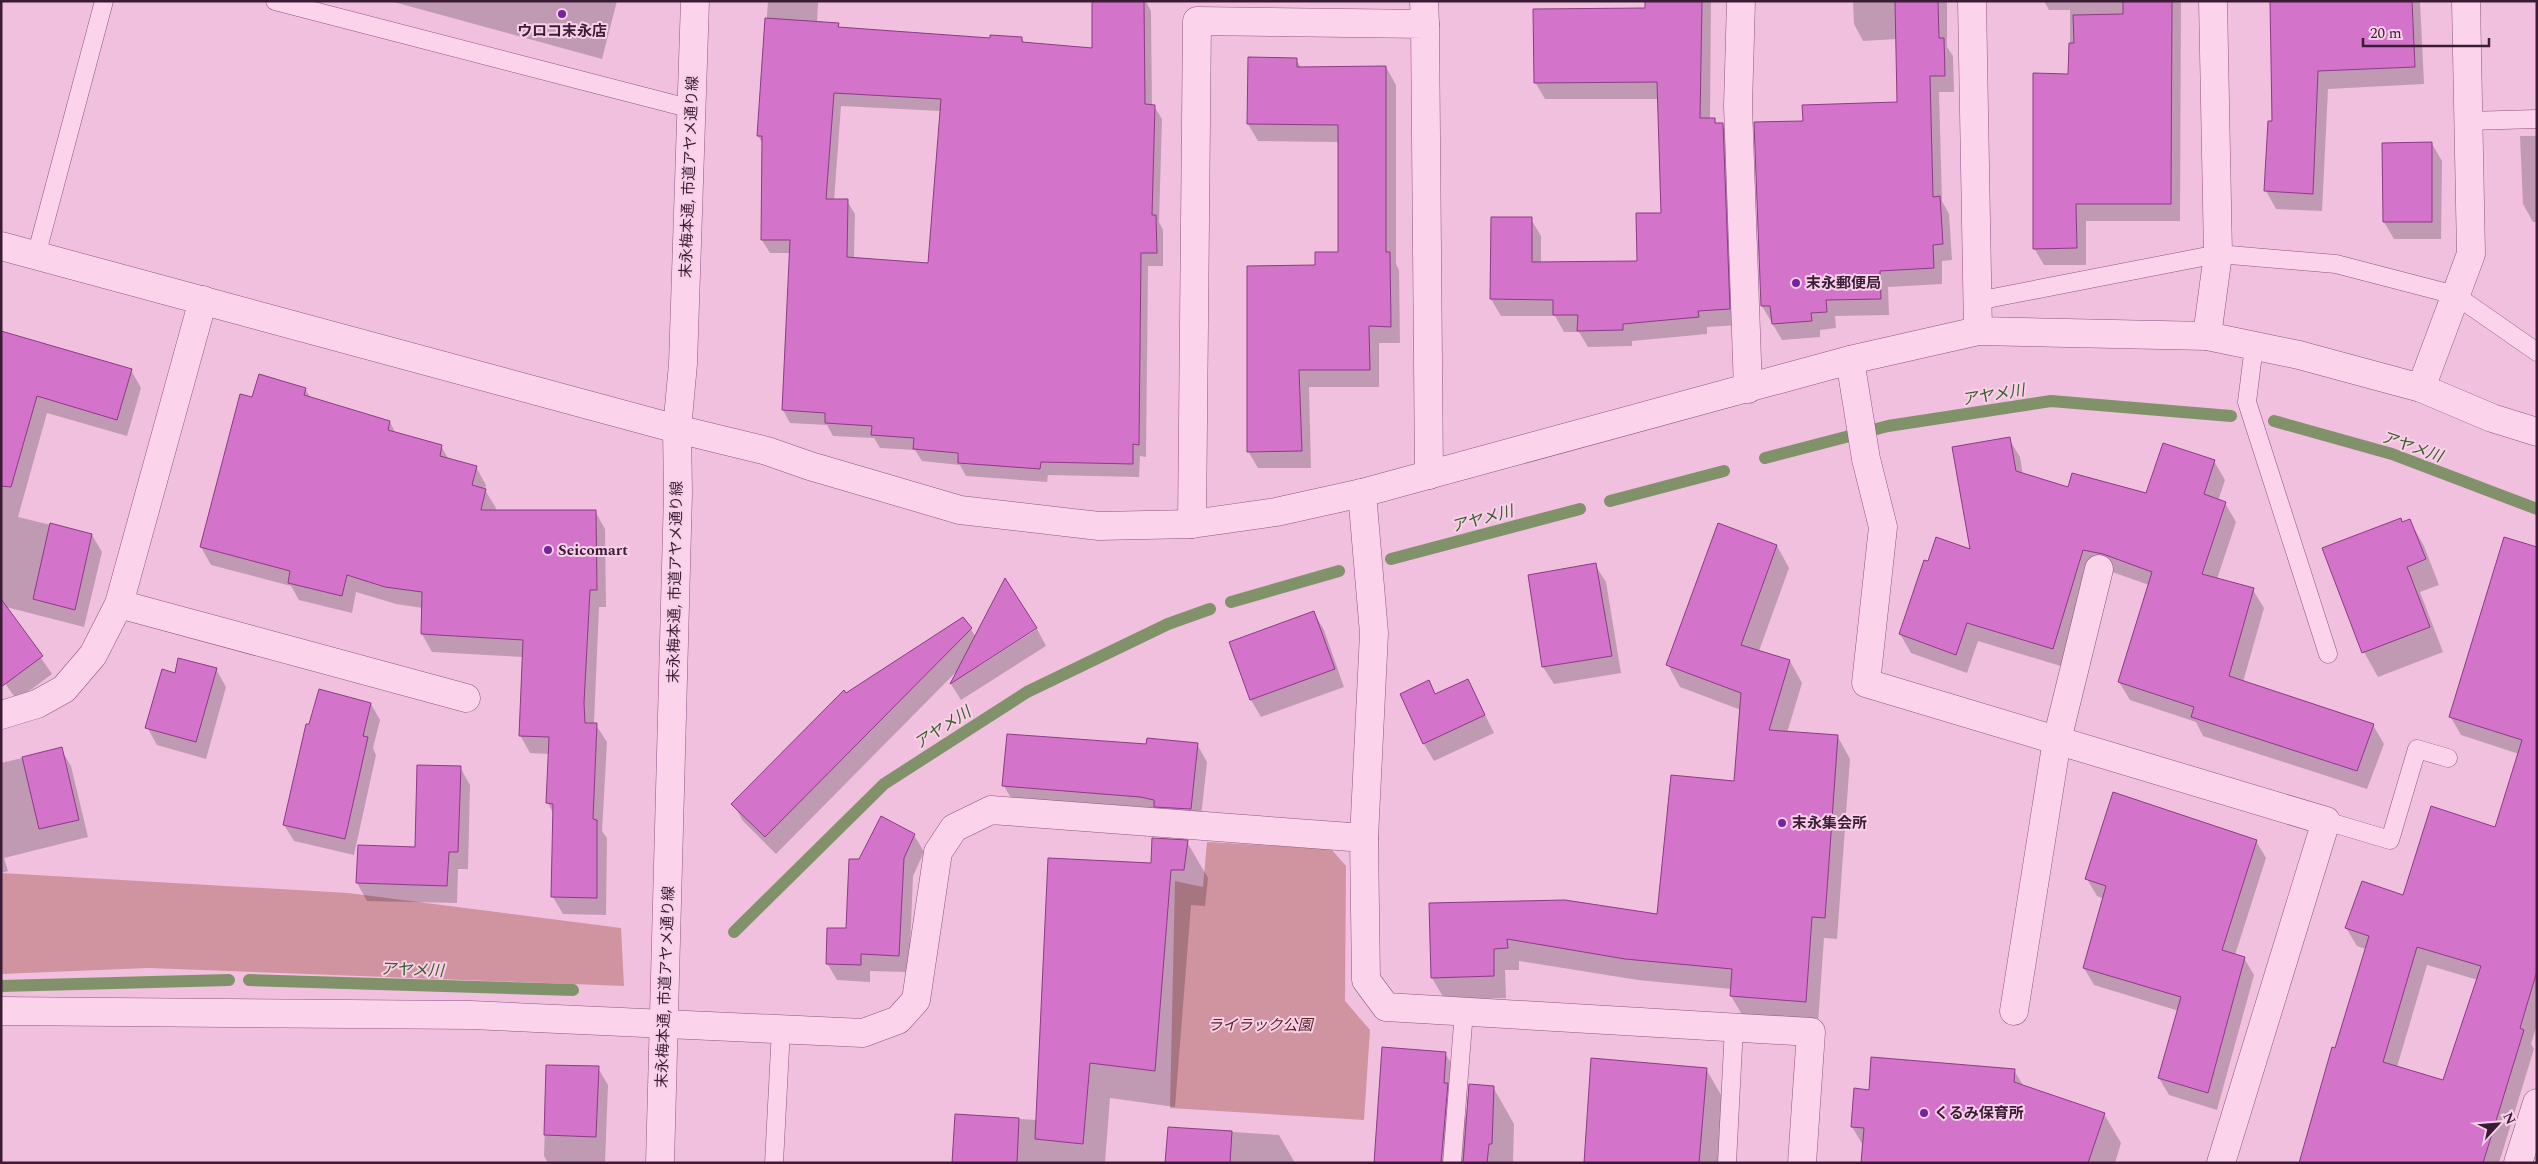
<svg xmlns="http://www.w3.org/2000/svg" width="2538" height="1164" font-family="Spectral,'Noto Sans JP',serif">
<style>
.green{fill:#d093a0}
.shadow{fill:#0003;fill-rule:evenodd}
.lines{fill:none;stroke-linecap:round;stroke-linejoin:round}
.stream{stroke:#81926a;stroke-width:12}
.building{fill:#d373c9;stroke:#8d3a87;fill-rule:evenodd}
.service-casing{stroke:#8c5681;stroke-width:19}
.minor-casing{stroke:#8c5681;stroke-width:29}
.tertiary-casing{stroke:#8c5681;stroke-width:29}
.service{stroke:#fbd4ec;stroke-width:18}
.minor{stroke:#fbd4ec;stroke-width:28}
.tertiary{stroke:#fbd4ec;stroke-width:28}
.poi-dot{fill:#7722a0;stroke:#f8d1e9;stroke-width:2}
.labels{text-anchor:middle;stroke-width:4;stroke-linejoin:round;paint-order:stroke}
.poi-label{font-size:15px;font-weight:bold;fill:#3b1c36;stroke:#f8d1e9;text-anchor:start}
.street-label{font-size:15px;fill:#3b1c36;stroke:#f8d1e9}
.park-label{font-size:15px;font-style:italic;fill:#592125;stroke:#f8d1e9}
.water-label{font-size:16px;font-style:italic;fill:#3d5c2a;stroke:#f8d1e9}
</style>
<rect width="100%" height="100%" fill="#f1c0df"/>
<g class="green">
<path d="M1207,842l124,7 15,17 -1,135 25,29 -6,90 -194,-12 5,-227 28,6z"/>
<path d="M1,873l347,20 273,35 3,58 -476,-18 -147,6z"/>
</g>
<g class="shadow">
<path d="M390,1h227l-15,58z"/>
<path d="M768,1h50l-1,22 21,1 2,5 151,11 30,-2 4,5 68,6v-48h53l5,10 1,95h2l8,13 -3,103 4,8v36h-15l-2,191 -6,-1 -1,21 -91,-2 -1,7 -81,-6 -6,-11 -38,-4 -7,-11 -35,-2 -6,-10 -41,-2 -6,-11 -37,-2 -7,-13 8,-157h-21l-8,-13 1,-96 -5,-8zM841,106l100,5 -12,153 -75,-6 1,-44 -8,-13h-13z"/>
<path d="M1646,1h65l-1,118h4l3,5h5l10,17 7,184 -32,2v7l-75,7v5l-44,1 -9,-15h-15l-9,-16h-54l-10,-17 1,-81 39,1 10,17v27l98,-1 23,-48 -3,-115h-114l-10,-17 111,-73z"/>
<path d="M1853,1h94v46l6,9 1,36h-15l3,109 7,13 3,46 -10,1v23l-54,3 1,28 -54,1 1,12 -16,2v7l-38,3 -20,-34 -6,-183 48,-1 94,-19 -1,-64 -34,2 -9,-17z"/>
<path d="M2044,1h137l-1,220h-94v44h-42l-10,-17 36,-173v-65h-21z"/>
<path d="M2272,1h148l4,83 -96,5 -6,122 -46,-2 -10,-18 8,-69z"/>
<path d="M1249,59h47l5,9 85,-1 10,18v179l3,6 1,73h-21v44h-70l2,81h-53l-10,-17 68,-185 24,-13v-111l-82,-1 -10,-17z"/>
<path d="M2520,136h17v86h-4l-10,-18z"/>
<path d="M2432,144l10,17 -1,78h-47l-10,-17z"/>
<path d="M1,332l130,38 10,18 -14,48 -80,-23 -29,104 74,18 10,17 -18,75 -78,-20 46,67 -35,26 -16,-22z"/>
<path d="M305,389l6,9 79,24 6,12 45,12 8,14 27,7 10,18 -1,5 11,18 -1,3h100l10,18 1,78h-7l-5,115 13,20 -5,89 5,7 -1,77 -43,-1 -10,-17 1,-82 -6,-12 2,-49 -20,-1 -10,-18 3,-78 -91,-5 -10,-18 1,-26 -27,-4 -40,-12 -4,21 -53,-13 -8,-14 -80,-21 -10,-18 52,-148z"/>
<path d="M2009,439l11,18 3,18 46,13 78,7 67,-34 11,19 -7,21 7,2 11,19 -19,57 36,11 11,18 -21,74 130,43 11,19 -17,45 -164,-53 -7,-14 -66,-22 -11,-18 30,-97 -34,-12 -21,-5 -30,99 -86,-26 -11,32 -56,-20 -11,-19 28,-71 43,-12z"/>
<path d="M2410,521l14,25 15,39 -19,7 23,60 -65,25 -14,-25 38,-129z"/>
<path d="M1777,546l12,22 -30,83 31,10 12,22 -15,50 51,4 12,22 -13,180 -13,-1 -6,85 -74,-5 -13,-22v-7l-93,-9 -119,-19v9h-14l1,28 -61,2 -13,-22 -2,-74 228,12 78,-133 5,-73 -61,-23 -12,-22z"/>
<path d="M2537,548v476l-6,20 3,5 -35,114h-199l66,-214 -9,-3 -11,-18 58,-31 92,-69 23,-74 -58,-19 -11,-19zM2427,965l51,15 -34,101 -47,-14z"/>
<path d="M1595,565l11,17 15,91 -67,11 -11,-17 -14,-91z"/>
<path d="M1314,613l10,17 20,57 -83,30 -10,-17 -21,-58z"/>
<path d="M963,618l13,19 3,29 58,-37 9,17 -85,54 -10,-16 6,-13 -181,183 -33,-33 -10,-17 113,-110z"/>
<path d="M216,669l10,18 -20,72 -49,-14 -10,-18 29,-53z"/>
<path d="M1468,680l26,53 -60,28 -10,-17 5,-62 7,13z"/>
<path d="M371,704l9,16 -7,28 3,7 -22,100 -60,-14 -10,-16z"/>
<path d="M1197,744l10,18 -7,64 -186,-23 -10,-17 143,-40z"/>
<path d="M61,749l10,17 17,71 -84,21 4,13 -7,2v-110z"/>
<path d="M460,767l10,18 -2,84h-10l-1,34 -90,-2 -10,-18 2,-37 57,2z"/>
<path d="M914,835l10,17 -11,24 -4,96 -39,-1v11l-33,-2 -10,-17 20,-33 12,-70z"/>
<path d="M2256,841l10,17 -31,97 9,3 10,17 -37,135 -48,-15 -10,-17 20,-67 -85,-26 -10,-17 20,-69 -7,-3 -10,-17z"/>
<path d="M1187,842l21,36 -3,28 -14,-1 -16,202 -65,-9 -5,65h-152l3,-48 81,5 115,-255z"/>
<path d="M1445,1053l22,37 -2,25 2,5 26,-33 21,37 -1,39h-138z"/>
<path d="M547,1066l51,2 10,17 -3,78h-57l-4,-7z"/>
<path d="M1706,1069l22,38 -5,56h-137z"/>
<path d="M2014,1070l10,17 80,27 17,29 -6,20h-253l2,-16 -12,-20 18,-36z"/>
<path d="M1169,1128l110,7 16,28h-128z"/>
</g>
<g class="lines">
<g class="stream">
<path d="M2274,421l118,33 145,55"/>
<path d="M1765,458l123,-32 163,-25 180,15"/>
<path d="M1610,501l114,-30"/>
<path d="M1391,559l189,-50"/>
<path d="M1231,602l108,-31"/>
<path d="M734,932l150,-148 143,-92 141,-68 42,-15"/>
<path d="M249,980l324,10"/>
<path d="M1,986l228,-6"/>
</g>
</g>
<g class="building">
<path d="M1092,1h52l1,103 10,1 -3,110h4l1,38h-16l-2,192 -6,-1v20l-92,-2 -1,7 -82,-6v-10l-45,-4 1,-11 -43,-3 1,-9 -47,-3v-10l-43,-3 8,-170h-29l1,-104h-5l8,-118 74,5 -1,4 152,11v-3l32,2v5l70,6zM834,93l107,6 -13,164 -81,-6 1,-58h-22z"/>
<path d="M1645,1h57l-2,117h15v5h8l7,186 -32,2 1,6 -76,7v6l-46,1 1,-16h-25v-15l-63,-1 1,-82h41v45l105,-1 -1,-48h25l-4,-131 -123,1 -1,-74 112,-1z"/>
<path d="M1895,1h43l1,37h5l1,38h-15l3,121 7,-1 3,48 -10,1 1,23 -54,3 1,28 -55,1 1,12 -16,1 1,8 -40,3 -2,-18h-9l-7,-184 49,-1 -1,-16 95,-3z"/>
<path d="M2123,1h49l-1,203h-95l1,44 -44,1v-176l35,1 1,-31h5l-1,-28 50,-1z"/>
<path d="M2270,1h142l3,66 -97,4 -5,123 -49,-3 4,-70h4z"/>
<path d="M1248,57l49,1v9l89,-1v186h4l1,75 -22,-1 1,44h-71l3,81 -55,1v-186l68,-1v-13h23v-127l-91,-1z"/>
<path d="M2432,142v80h-49l-1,-79z"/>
<path d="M1,331l131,38 -15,51 -80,-24 -26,91 -10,-1z"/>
<path d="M259,374l47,14 -2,7 86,26 -2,9 54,15 -2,11 37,10 -5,19 14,4 -5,21h115l1,80h-7l-6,113 1,20h12l-4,96 4,1v78l-46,-1 2,-93 -7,-1 3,-66 -30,-1 4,-96 -102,-6 1,-42 -37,-5 -38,-12 -5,21 -54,-13 2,-12 -90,-24 40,-153 12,3z"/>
<path d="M2010,437l6,34 52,16 4,-14 74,20 17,-50 52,17 -11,34 22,8 -24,72 52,14 -25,88 145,48 -17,47 -166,-54 3,-10 -76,-25 34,-110 -49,-18 -20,-4 -30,99 -86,-26 -11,32 -57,-21 25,-74 4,1 8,-24 34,12 -18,-102z"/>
<path d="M2401,518l1,4 8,-3 16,40 -19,8 23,60 -68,26 -40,-105z"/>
<path d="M50,523l42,11 -17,76 -42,-11z"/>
<path d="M1718,523l59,22 -36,100 49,15 -21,70 69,5 -13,183 -13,-1 -6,85 -76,-6 2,-27 -107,-10 -118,-20 1,9 -14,1v27l-63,2 -2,-75 136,-3 92,14 14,-139 63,6 7,-88 -75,-28z"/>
<path d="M2504,537l33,10v424l-17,57 4,2 -41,133h-184l33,-116 3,1 34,-112 -24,-8 17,-47 41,14 28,-89 64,21 27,-87 -73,-23zM2417,947l64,19 -38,114 -60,-18z"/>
<path d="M1596,563l16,93 -70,11 -14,-92z"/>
<path d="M1005,578l32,50 -87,56z"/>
<path d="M1,599l42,57 -42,31z"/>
<path d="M1314,611l21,58 -85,31 -21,-58z"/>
<path d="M963,617l9,11 -207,209 -34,-33 113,-114 2,3z"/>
<path d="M178,658l39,10 -21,74 -51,-14 17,-59 13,4z"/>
<path d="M1468,679l17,36 -62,29 -23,-50 29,-14 6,14z"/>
<path d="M319,689l52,14 -8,33 5,1 -23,102 -62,-14 23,-101h3z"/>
<path d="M1007,734l139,10 1,-6 51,5 -7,66 -37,-2v-7l-14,-3 -138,-11z"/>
<path d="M62,747l17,73 -40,9 -17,-72z"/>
<path d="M417,765l44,1 -3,86h-9l-2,34 -91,-3 2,-38 57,2z"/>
<path d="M2113,792l144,48 -35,110 23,7 -37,136 -50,-15 23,-81 -98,-29 23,-82 -21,-7z"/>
<path d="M881,816l34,18 -11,24 -5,98 -38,-2v11l-35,-1 1,-36h19l3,-69h10z"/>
<path d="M1152,838l36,2 -4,30h-13l-16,201 -65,-8 -7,81 -48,-5 13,-281 103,5z"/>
<path d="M1382,1047l64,5 -2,31h4l-7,80h-67z"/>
<path d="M1871,1057l144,12 -1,13 91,31 -17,50h-227l3,-35 -13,-1 3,-39 15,2z"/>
<path d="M1591,1058l116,10 -8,95h-115z"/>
<path d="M546,1065l53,1 -3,71 -52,-2z"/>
<path d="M1469,1084l25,2 -2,58h-3l-2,19h-24z"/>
<path d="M955,1114l64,4 -2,45h-65z"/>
<path d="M1168,1127l64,4 -2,32h-65z"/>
</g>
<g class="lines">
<defs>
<g id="service">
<path d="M275,1l417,108"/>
<path d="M2468,121l69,-2"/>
<path d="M36,256l68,-255"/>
<path d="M1977,301l241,-47 118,10 119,31 82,57"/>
<path d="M2254,346l-7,56 81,252"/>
<path d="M2326,821l64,19 27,-91 31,9"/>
<path d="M774,1163l7,-134"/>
<path d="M1452,1163l12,-152"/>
<path d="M1727,1163l7,-136"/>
</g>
<g id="minor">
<path d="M1424,1l1,23"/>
<path d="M1741,1l-3,105 10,283"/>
<path d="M1972,1l6,330"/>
<path d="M2207,336l11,-82 -5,-253"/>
<path d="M1850,360l16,99 17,68 -17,156 460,138 -105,342"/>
<path d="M2421,388l50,-134 -5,-253"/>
<path d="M1362,493l12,140 -10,205"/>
<path d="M1192,524l5,-503 228,3 4,451"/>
<path d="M119,604l347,94"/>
<path d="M1,715l36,-11 27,-15 29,-34 26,-51 84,-304"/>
<path d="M1,1011l470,4 392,18 35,-13 18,-20 22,-148 16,-24 37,-18 373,28 2,142 20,27 425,25 -9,131"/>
<path d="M2014,1011l43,-271 42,-171"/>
<path d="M2518,1163l19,-60"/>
</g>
<g id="tertiary">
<path d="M1,246l676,183 90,22 43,15 150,44 139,16 93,-2 84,-12 86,-19 488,-133 128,-29 229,5 92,19 122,33 71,30 45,14"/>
<path d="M660,1163l18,-670 -1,-64 6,-65 12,-363"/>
</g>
</defs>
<use href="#service" class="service-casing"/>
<use href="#minor" class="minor-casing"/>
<use href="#tertiary" class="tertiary-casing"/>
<use href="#service" class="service"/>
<use href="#minor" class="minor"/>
<use href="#tertiary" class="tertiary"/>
</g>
<g class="poi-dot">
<circle cx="562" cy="14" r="5"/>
<circle cx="1796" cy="283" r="5"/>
<circle cx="548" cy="550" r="5"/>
<circle cx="1782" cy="823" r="5"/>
<circle cx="1924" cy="1113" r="5"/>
</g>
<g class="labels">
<g class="poi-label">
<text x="562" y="36" text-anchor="middle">ウロコ末永店</text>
<text x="1806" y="288">末永郵便局</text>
<text x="558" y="555">Seicomart</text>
<text x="1792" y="828">末永集会所</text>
<text x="1934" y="1118">くるみ保育所</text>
</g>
<g class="street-label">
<text transform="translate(689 177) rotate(-88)" y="5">末永梅本通, 市道アヤメ通り線</text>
<text transform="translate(675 582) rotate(-89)" y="5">末永梅本通, 市道アヤメ通り線</text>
<text transform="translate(665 987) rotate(-88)" y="5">末永梅本通, 市道アヤメ通り線</text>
</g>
<g class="park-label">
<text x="1260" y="1030">ライラック公園</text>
</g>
<g class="water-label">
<text transform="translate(1993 394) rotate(-9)" y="6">アヤメ川</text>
<text transform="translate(2412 446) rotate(19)" y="6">アヤメ川</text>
<text transform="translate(1482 518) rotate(-15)" y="6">アヤメ川</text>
<text transform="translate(942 727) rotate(-33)" y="6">アヤメ川</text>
<text transform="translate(412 969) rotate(2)" y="6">アヤメ川</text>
</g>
</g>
<rect width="2538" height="1164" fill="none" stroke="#3b1c36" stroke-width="5"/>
<g transform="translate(2498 1124) rotate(64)" stroke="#f8d1e9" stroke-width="4" paint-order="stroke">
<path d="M0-4L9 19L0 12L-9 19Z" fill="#3b1c36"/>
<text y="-8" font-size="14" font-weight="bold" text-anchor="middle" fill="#3b1c36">N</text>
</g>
<path d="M2363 38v8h126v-8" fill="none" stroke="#3b1c36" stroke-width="2.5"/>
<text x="2370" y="38" font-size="15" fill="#3b1c36" stroke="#f8d1e9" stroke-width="4" paint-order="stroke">20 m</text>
</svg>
